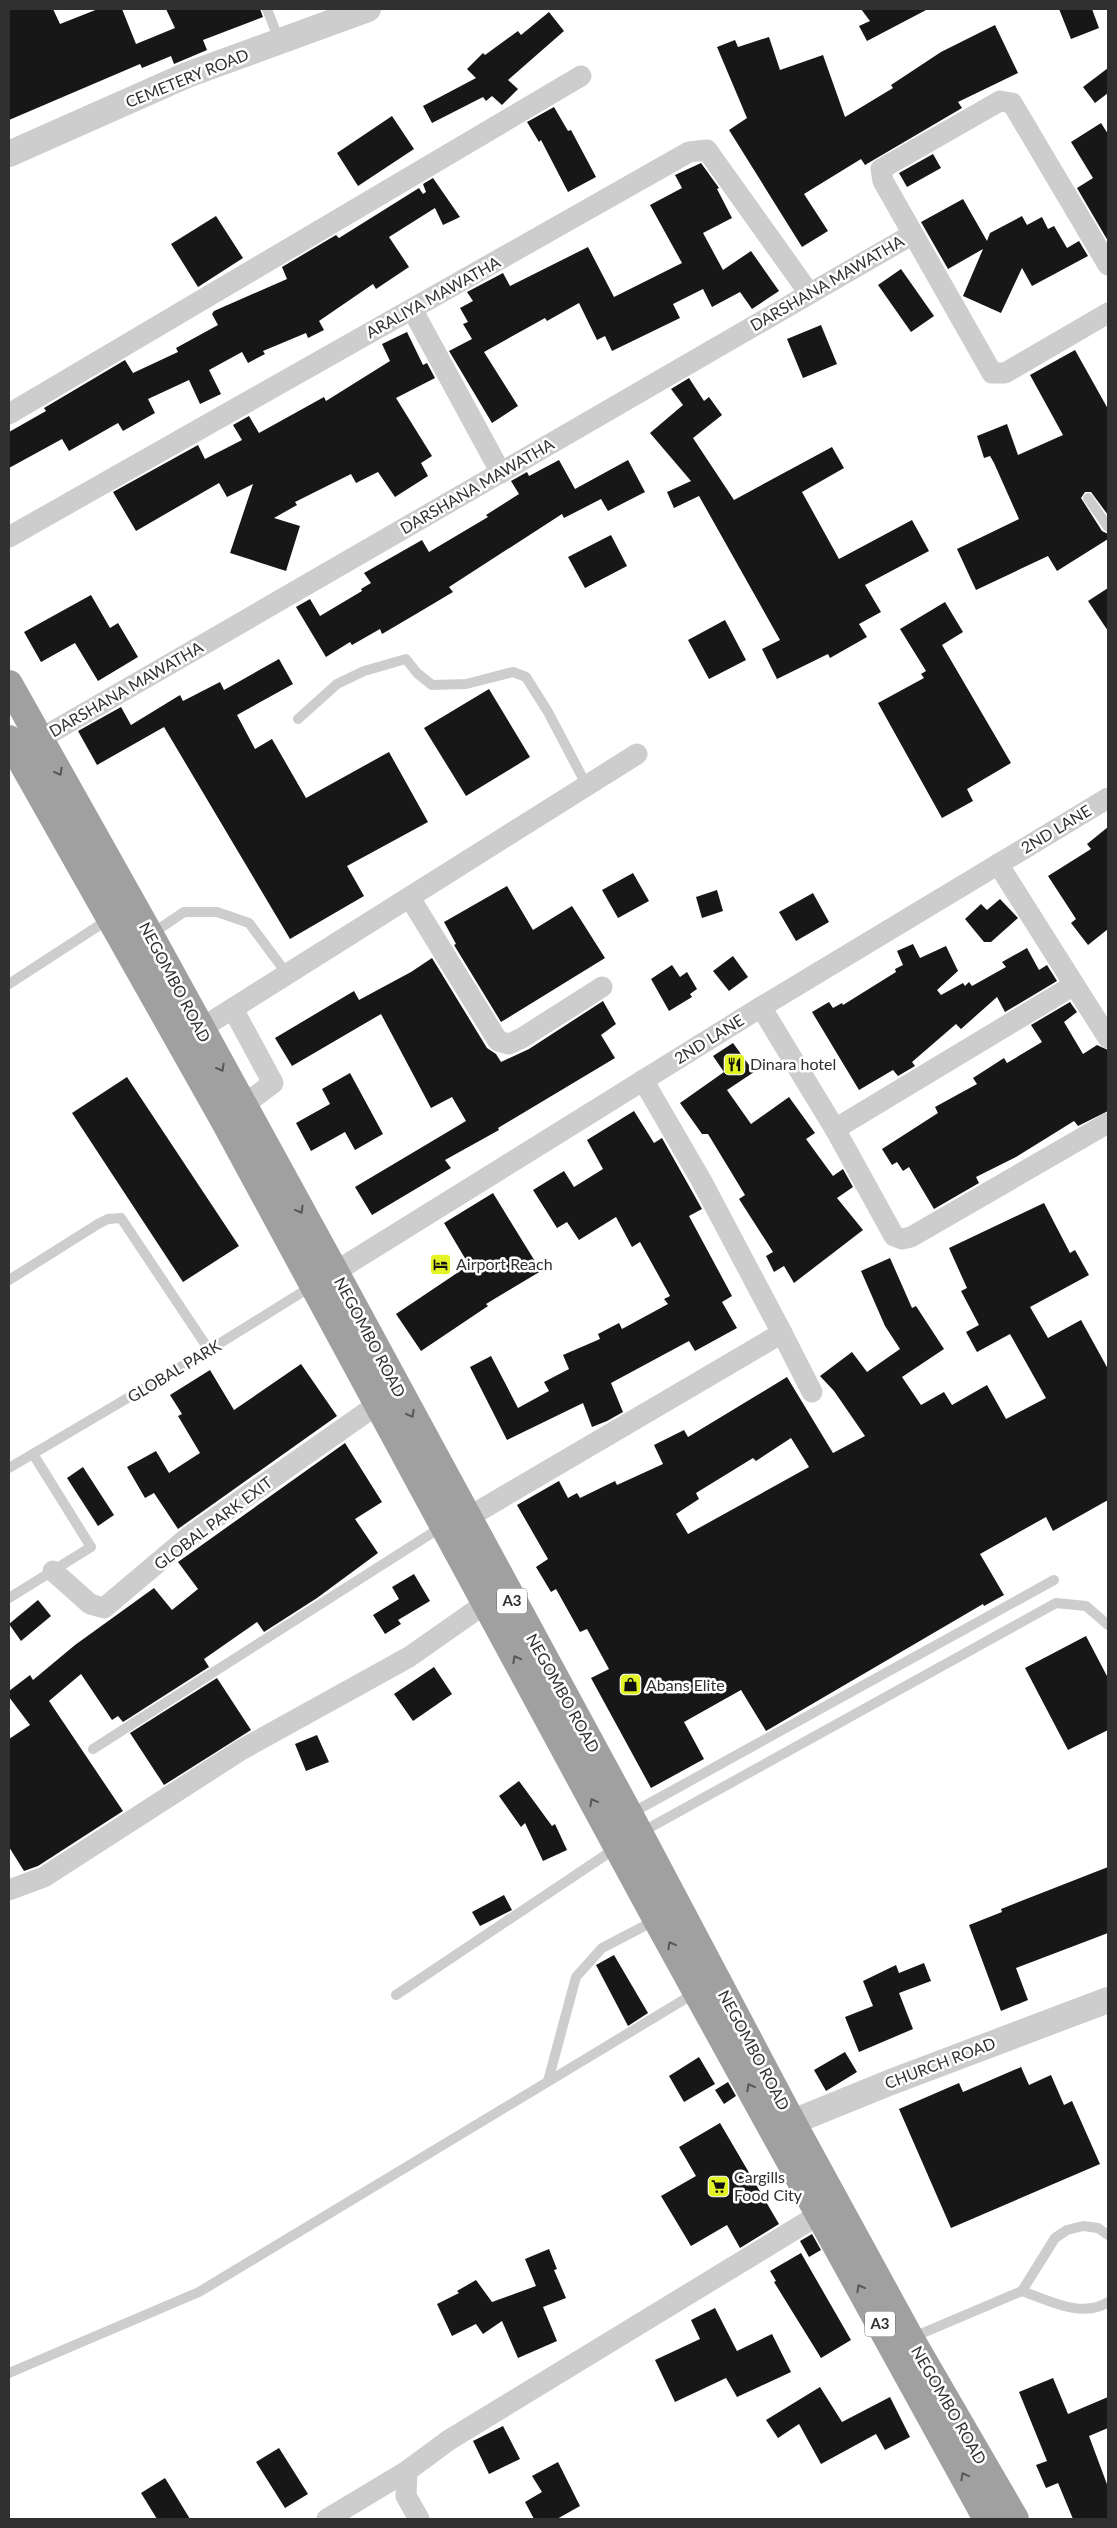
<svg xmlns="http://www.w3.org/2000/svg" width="1117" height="2528" font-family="Lato,sans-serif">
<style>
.building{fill:#171717;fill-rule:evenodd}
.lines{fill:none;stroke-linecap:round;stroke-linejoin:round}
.service{stroke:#cdcdcd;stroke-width:10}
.minor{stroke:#cdcdcd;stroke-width:21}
.tertiary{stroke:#cdcdcd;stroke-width:26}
.trunk{stroke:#a0a0a0;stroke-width:28}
.oneway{stroke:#575757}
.labels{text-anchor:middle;stroke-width:5;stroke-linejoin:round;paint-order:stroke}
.shield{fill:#fff;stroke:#6e6e6e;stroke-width:1}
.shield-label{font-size:15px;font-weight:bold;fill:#303030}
.street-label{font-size:16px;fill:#303030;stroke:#fff}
.poi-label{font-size:16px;fill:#303030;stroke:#fff;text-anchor:start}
</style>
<rect width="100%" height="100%" fill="#fff"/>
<g class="building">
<path d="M9,9h44l7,15 38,-15h24l14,35 39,-16 -9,-19h94l3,8 -60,23 4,10 -33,14 -3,-8 -29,12 -2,-4 -131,56z"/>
<path d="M861,9h67l-61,32 -8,-15 11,-5z"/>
<path d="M1059,9h33l7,19 -28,11z"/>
<path d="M549,12l15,19 -56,49 10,9 -16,16 -10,-9 -6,5 -3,-4 -51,26 -9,-17 53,-28 -9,-9 16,-16 2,2 33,-24 3,4z"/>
<path d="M995,25l23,48 -60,29 4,6 -97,57 -4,-6 -57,35 24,37 -26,16 -73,-117 18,-12 -30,-71 18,-7 3,7 31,-10 11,33 43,-15 22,62 48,-29 -2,-3 50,-33z"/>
<path d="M1108,68v25l-13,10 -12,-16z"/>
<path d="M554,107l14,24 3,-1 25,47 -28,15 -27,-52 -2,2 -12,-20z"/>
<path d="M392,116l22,33 -56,37 -21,-33z"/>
<path d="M1101,123l7,11v107l-31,-53 16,-10 -22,-36z"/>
<path d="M933,154l8,14 -34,19 -8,-14z"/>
<path d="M701,163l18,25 -2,1 15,29 -29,15 20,37 28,-19 28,40 -27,18 -12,-17 -28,15 -9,-18 -30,15 7,14 -68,33 -7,-15 -8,4 -18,-37 -32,18 -2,-3 -61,34 34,54 -26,17 -43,-72 23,-12 -9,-15 5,-2 -8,-14 13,-7 -6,-9 36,-19 7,13 78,-39 26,50 68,-34 -32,-58 32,-17 -7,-13z"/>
<path d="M433,178l27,39 -17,8 -8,-17 -46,29 20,30 -33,22 -3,-5 -54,37 5,9 -16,8 -2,-5 -43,18 2,3 -17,9 -6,-11 -33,18 12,24 -21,10 -11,-24 -41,19 7,14 -32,18 -5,-8 -49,28 -7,-12 -53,29v-36l37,-21 -2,-3 81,-48 8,13 45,-21 -2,-4 42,-23 -6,-11 2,-3 73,-32 -5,-12 54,-32 3,3 80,-50 4,6 3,-2 -3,-8z"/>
<path d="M963,199l24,42 3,-8 32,-17 5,9 15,-8 6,12 6,-3 13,22 12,-7 9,15 -56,30 -10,-18 -21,45 -38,-17 20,-47 -35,20 -27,-47z"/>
<path d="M216,216l27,42 -45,29 -27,-43z"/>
<path d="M901,269l33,47 -23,16 -33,-47z"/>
<path d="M821,325l16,39 -34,14 -16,-39z"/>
<path d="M407,332l16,33 4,-2 8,15 -39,20 36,58 -11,7 7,13 -33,21 -17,-25 -22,11 -5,-9 -56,28 2,3 -23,13 26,8 -14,45 -56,-18 23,-69 -26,13 -8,-14 -83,48 -23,-39 85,-47 7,14 37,-19 -9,-15 16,-9 10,17 65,-36 2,4 64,-40 -8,-17z"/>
<path d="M1075,350l33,59v106l-17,-23h-6l-4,6 21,33 6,3v5l-51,32 -9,-15 -72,34 -19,-41 62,-30 -25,-56 -4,-7 -6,2 -7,-22 30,-12 11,31 45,-20 -33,-60z"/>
<path d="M689,378l15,23 5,-4 13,18 -29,23 41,62 98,-53 12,21 -42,24 37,67 73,-39 17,31 -64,34 16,27 -22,12 8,13 -37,21 -2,-4 -51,25 -15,-30 18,-9 -81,-144 -25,12 -7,-16 24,-11 -41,-48 33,-28 -12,-16z"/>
<path d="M559,460l16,29 53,-29 17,32 -37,19 -7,-12 -37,19 -2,-4 -113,73 4,5 -37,22 -34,20 -2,-5 -28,16 -2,-3 -24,15 -30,-50 14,-8 10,17 42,-25 -1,-2 10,-6 -7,-10 58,-33 7,12 59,-35 -2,-2 33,-21 -8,-13 16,-9 2,4z"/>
<path d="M611,535l16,31 -42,22 -17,-31z"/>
<path d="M1108,588v43l-20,-30z"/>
<path d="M91,595l19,33 8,-5 20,34 -40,24 -23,-38 -34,19 -17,-30z"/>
<path d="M945,602l18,30 -21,13 69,118 -44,26 6,12 -31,17 -64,-115 46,-25 -3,-4 5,-3 -26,-42z"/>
<path d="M725,620l21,40 -37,19 -21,-39z"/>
<path d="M279,659l14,25 -56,31 18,34 17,-10 34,59 83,-46 39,70 -81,44 17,30 -74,43 -126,-212 -67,38 -19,-34 43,-24 10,18 49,-30 3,6 37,-19 4,8z"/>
<path d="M489,689l41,68 -64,39 -42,-68z"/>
<path d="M1108,827v102l-20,16 -17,-22 5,-4 -28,-43 43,-27 -4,-5z"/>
<path d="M633,873l16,28 -31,17 -16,-28z"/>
<path d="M507,886l26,44 39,-24 33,52 -104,64 -47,-77 2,-1 -12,-22z"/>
<path d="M717,890l6,21 -21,7 -6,-21z"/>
<path d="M813,893l16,29 -33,19 -17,-29z"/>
<path d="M1000,899l18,19 -27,24h-7l-19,-23 16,-15 6,6z"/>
<path d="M913,944l7,14 26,-12 12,25 -21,19 4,5 22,-12 2,3 4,-4 3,4 34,-19 -4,-5 25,-14 12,22 8,-5 10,16 -52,31 -8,-15 -36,32 -5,-5 -44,38 3,4 -17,10 -5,-6 -34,20 -47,-78 17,-10 4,6 9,-5 1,2 53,-33 -1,-3 8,-4 -6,-14z"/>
<path d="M733,956l15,21 -19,14 -16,-20z"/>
<path d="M432,958l55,90 9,6 5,8 28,-13 74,-48 13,23 -15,11 14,23 -117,70 1,2 -54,30 6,8 -79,47 -17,-28 111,-66 -14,-24 -21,11 -50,-94 -89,52 -17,-28 79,-47 5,9 52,-28z"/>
<path d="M672,965l8,12 7,-5 10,17 -7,5 2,3 -23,14 -18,-32z"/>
<path d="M1070,1002l7,10 -13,10 19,32 14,-9 11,5v61l-30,15 -4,-5 -58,36 -40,20 3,6 -45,26 -25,-42 -6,4 -6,-9 -5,3 -10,-16 56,-36 -3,-6 42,-23 -4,-6 31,-20 3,5 35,-21 -11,-17z"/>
<path d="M733,1043l21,29 -27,18 24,34 38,-27 26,36 -9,6 27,37 10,-7 10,18 -16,11 26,32 -69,53 -10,-17 -10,6 -8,-16 7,-4 -34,-53 6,-4 -37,-61h-6l-22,-31 44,-31 -11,-16z"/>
<path d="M350,1073l33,61 -28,16 -10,-18 -34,19 -15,-28 34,-19 -8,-15z"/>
<path d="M127,1077l112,169 -56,36 -111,-169z"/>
<path d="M634,1111l20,32 8,-5 40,71 -13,7 43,80 -10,6 15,26 -42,23 -6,-10 -78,42 12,29 -16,9 -15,6 -9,-24 -76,37 -37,-73 21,-11 27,52 31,-17 -5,-9 25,-13 -6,-14 37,-16 -2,-5 21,-11 3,6 46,-25 -4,-5 6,-3 -30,-54 -8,5 -16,-30 -37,23 -12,-18 -10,6 -24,-38 31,-19 10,16 29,-18 -16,-29z"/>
<path d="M493,1193l48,78 -55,33 2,2 -67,45 -25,-37 73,-49 -25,-42z"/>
<path d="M1044,1203l26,50 5,-3 14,25 -59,32 18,31 33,-18 27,49v131l-55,31 -7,-14 -66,37 24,41 -20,11 -1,-2 -217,127 -25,-41 -57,32 20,37 -53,29 -60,-110 18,-9 -22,-40 -7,3 -24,-43 -5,3 -15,-25 12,-8 -31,-54 42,-24 9,17 9,-5 3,5 35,-17 2,4 46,-21 -9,-19 30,-15 4,7 99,-60 46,76 32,-17 -31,-45 -14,-15 32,-24 15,20 33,-23 -15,-23 -24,-55 29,-13 22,50 4,-2 28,43 -42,28 19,28 23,-13 8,13 35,-20 19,34 40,-21 -36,-64 -33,18 -11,-20 13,-7 -18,-34 6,-3 -18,-40zM791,1438l18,29 -121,67 -12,-20 23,-15 -3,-6 57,-35 3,3z"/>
<path d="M301,1364l36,52 -159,113 -24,-36 -9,5 -18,-31 29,-16 13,22 31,-20 -22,-37 4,-2 -12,-19 40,-25 24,40z"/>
<path d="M345,1443l37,59 -27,17 23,34 -61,45 -53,34 -7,-10 -53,37 5,8 -86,55 -5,-6 -6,4 -31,-46 -32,27 74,110 -85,55 -14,5 -15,-24v-108l21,-14 -21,-28v-6l21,-16 3,5 42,-35 79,-57 18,22 26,-21 -20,-27z"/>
<path d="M83,1467l31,48 -16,11 -31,-48z"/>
<path d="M414,1574l16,27 -32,19 3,4 -16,10 -12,-19 26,-16 -7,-12z"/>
<path d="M38,1600l13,16 -30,25 -12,-17z"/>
<path d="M1086,1636l22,42v52l-40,20 -43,-82z"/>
<path d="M434,1667l18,27 -39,27 -19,-27z"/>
<path d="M217,1678l34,52 -87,55 -34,-52z"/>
<path d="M317,1735l12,27 -23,9 -11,-27z"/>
<path d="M519,1781l33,45 3,-2 12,26 -24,11 -18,-38 -4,4 -22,-31z"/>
<path d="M1108,1867v66l-92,35 12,32 -27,11 -32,-86 33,-13 -1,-3z"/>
<path d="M504,1895l8,15 -32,16 -8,-14z"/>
<path d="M614,1955l34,58 -20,13 -32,-61z"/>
<path d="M924,1963l7,18 -32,12 14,36 -54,23 -14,-35 28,-11 -10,-25 33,-16 3,8z"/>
<path d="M845,2052l12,20 -31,19 -12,-21z"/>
<path d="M699,2057l16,27 -31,18 -15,-26z"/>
<path d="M1021,2067l8,18 22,-10 13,30 8,-4 28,63 -149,64 -52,-119 60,-26 4,9z"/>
<path d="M728,2082l8,14 -12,8 -9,-14z"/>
<path d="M720,2123l59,101 -39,24 -13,-23 -36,21 -30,-50 35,-20 -17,-29z"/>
<path d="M812,2234l9,16 -12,7 -9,-16z"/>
<path d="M549,2249l8,20 -3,1 12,28 -23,9 14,34 -39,17 -16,-37 -19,13 -7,-10 -24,12 -15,-32 22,-11 -2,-2 19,-11 16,22 44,-16 -11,-27z"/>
<path d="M801,2253l50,87 -30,18 -47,-76 2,-1 -6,-10z"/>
<path d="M715,2308l22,43 35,-17 19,38 -54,25 -11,-19 -51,24 -20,-42 45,-21 -9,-19z"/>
<path d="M1053,2378l15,36 40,-17v31l-19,8 19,51v32h-35l-15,-36 -12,5 -10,-23 11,-4 -28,-69z"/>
<path d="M820,2387l22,35 48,-25 20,40 -25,13 -9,-16 -55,30 -22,-40 -21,14 -12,-18z"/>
<path d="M503,2426l17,33 -31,15 -16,-33z"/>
<path d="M279,2448l29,46 -23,14 -29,-46z"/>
<path d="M558,2462l22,44 -23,13h-23l-9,-17 17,-10 -10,-16z"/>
<path d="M165,2478l25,41h-33l-16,-26z"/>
</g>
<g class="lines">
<g class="service">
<path d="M267,9l12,31"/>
<path d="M1088,498l20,29"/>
<path d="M298,719l39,-35 27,-13 42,-12 11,14 15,12 34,-1 47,-12 13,5 22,35 39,74"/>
<path d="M150,935l34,-23h33l32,11 38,51"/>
<path d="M9,984l100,-65"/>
<path d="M9,1280l89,-56 10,-5 13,-1 88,132"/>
<path d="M9,1468l200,-118 103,-64"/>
<path d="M9,1598l82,-51 -58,-93"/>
<path d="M93,1749l350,-223"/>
<path d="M630,1814l424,-234"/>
<path d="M640,1833l416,-230 30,3 22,19"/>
<path d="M396,1995l220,-147"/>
<path d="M548,2081l28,-104 26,-29 54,-28"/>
<path d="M1022,2291c26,9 60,28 86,11"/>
<path d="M911,2338l111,-47 33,-53 12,-8 16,-4 15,2 10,7"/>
<path d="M9,2373l190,-81 496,-299"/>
</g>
<g class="minor">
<path d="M1108,265l-96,-162 -12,-2 -119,68 2,12 109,192h13l103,-60"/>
<path d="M412,309l89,164"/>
<path d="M9,414l572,-338"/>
<path d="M9,537l680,-385 18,-2 102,143"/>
<path d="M40,739l873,-505"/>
<path d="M998,864l110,174"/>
<path d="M410,898l88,143 11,3 13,-6 80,-51"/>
<path d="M761,1007l74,122 59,107 8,3 9,-2 197,-114"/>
<path d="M200,1029l437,-275"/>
<path d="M232,1114l41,-31 -40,-74"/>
<path d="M835,1129l239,-144"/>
<path d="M322,1280l439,-273 347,-209"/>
<path d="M782,1333l30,59"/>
<path d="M467,1518l315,-185 -81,-153 -58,-100"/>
<path d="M53,1571l37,33 14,4 83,-70 191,-134"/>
<path d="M9,1890l35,-13 197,-127 168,-93 77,-54"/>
<path d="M407,2471l-1,25 13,23"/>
<path d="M327,2519l80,-48 42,-31 371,-226"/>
</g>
<g class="tertiary">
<path d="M9,154l178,-79 181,-66"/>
<path d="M773,2130l118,-48 217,-82"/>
</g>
<g class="trunk">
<path d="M9,684l141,251 185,337 294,542 163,308 118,216 105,181"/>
<path d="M9,739l215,381 433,800 330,599"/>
</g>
</g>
<defs><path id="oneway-chevron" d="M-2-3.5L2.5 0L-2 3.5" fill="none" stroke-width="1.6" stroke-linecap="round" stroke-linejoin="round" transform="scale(1.25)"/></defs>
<g class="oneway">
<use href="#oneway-chevron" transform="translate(59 772) rotate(61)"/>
<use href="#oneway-chevron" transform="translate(221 1068) rotate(61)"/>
<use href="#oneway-chevron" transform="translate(300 1210) rotate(61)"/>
<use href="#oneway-chevron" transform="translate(411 1414) rotate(62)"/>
<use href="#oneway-chevron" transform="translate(516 1659) rotate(-118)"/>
<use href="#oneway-chevron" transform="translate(593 1802) rotate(-118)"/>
<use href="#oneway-chevron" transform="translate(671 1945) rotate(-119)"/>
<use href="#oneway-chevron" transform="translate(750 2087) rotate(-119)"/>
<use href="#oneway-chevron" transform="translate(860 2288) rotate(-119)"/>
<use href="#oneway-chevron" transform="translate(964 2476) rotate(-119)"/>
</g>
<defs>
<symbol id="restaurant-square" viewBox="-11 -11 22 22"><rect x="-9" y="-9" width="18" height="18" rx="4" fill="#e2f425" stroke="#fff"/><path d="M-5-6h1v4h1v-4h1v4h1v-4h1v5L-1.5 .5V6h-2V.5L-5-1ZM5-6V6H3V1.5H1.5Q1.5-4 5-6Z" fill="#111"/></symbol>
<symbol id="hotel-square" viewBox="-11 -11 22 22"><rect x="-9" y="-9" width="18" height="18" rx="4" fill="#e2f425" stroke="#fff"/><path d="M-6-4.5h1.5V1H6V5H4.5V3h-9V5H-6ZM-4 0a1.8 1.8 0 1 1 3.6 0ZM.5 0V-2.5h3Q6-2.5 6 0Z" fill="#111"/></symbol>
<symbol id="shop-square" viewBox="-11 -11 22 22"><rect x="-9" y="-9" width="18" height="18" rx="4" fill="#e2f425" stroke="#fff"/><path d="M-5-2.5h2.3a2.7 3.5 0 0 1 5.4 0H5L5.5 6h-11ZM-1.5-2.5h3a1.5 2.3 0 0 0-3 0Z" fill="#111"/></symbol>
<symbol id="supermarket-square" viewBox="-11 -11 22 22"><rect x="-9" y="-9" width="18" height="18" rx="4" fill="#e2f425" stroke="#fff"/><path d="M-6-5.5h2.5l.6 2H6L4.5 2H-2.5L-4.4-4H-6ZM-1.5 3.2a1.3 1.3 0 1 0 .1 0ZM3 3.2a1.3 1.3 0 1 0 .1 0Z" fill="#111"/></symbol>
</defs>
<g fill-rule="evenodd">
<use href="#restaurant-square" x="722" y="1052" width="25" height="25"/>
<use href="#hotel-square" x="428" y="1252" width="25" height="25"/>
<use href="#shop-square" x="618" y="1672" width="25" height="25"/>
<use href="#supermarket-square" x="706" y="2174" width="25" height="25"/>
</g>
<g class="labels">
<g class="shield">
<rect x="497" y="1588.5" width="30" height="25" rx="4"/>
<rect x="865" y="2311.5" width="30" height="25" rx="4"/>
</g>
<g class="shield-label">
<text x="512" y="1606">A3</text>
<text x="880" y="2329">A3</text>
</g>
<g class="street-label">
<text transform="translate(187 78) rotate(-22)" y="6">CEMETERY ROAD</text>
<text transform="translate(827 283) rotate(-30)" y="6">DARSHANA MAWATHA</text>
<text transform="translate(433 297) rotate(-29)" y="6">ARALIYA MAWATHA</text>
<text transform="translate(477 486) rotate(-30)" y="6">DARSHANA MAWATHA</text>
<text transform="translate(126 689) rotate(-30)" y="6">DARSHANA MAWATHA</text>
<text transform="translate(1056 829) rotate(-31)" y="6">2ND LANE</text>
<text transform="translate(175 982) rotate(62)" y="6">NEGOMBO ROAD</text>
<text transform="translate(709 1039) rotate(-32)" y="6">2ND LANE</text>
<text transform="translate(370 1337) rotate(62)" y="6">NEGOMBO ROAD</text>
<text transform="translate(174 1371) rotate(-31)" y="6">GLOBAL PARK</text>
<text transform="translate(213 1523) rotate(-37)" y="6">GLOBAL PARK EXIT</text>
<text transform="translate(563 1693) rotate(61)" y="6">NEGOMBO ROAD</text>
<text transform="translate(754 2050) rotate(62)" y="6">NEGOMBO ROAD</text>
<text transform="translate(940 2063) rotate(-21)" y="6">CHURCH ROAD</text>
<text transform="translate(949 2405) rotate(60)" y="6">NEGOMBO ROAD</text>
</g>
<g class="poi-label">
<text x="750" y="1070">Dinara hotel</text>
<text x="456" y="1270">Airport Reach</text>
<text x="646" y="1691">Abans Elite</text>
<text x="734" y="2183">Cargills<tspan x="734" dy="18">Food City</tspan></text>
</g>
</g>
<rect width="1117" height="2528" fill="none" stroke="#303030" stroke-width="20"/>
</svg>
